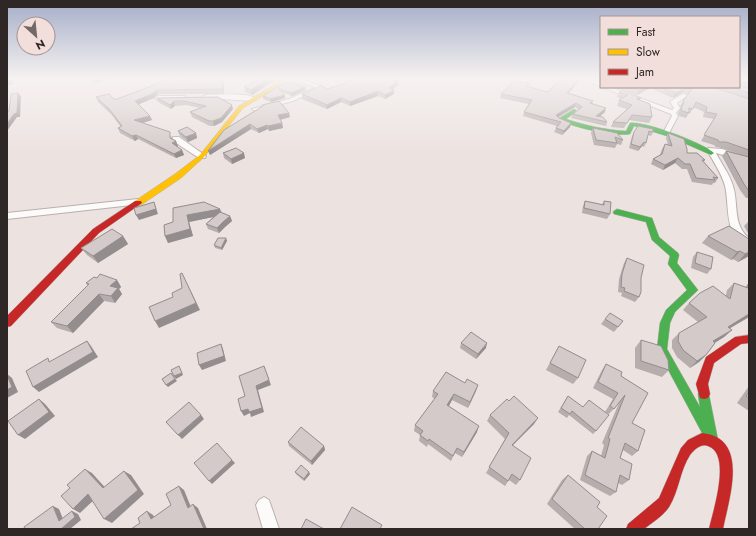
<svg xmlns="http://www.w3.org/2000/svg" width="756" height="536" font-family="Jost,sans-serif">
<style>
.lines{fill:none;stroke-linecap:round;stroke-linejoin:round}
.street-casing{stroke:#b8b0af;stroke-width:2}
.fast-casing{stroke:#b8b0af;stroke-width:1}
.slow-casing{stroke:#b8b0af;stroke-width:1}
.jam-casing{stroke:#b8b0af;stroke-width:1}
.street{fill:#fcfbfa;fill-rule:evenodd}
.fast{fill:#4caf50;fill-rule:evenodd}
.slow{fill:#ffc107;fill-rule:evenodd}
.jam{fill:#c62828;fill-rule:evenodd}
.wall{fill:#b5aead}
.shaded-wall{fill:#948d8d}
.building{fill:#d3cac9;stroke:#948d8d}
</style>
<rect width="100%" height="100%" fill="#ece2e0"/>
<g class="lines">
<defs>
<g id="street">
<path d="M292,79h10l23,9 -5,1z"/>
<path d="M584,79h9l8,4v4z"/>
<path d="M602,87h8l62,23 2,-2 -4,-6 1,-1 12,-7 5,1 -11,8 3,5 -4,5 2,3 -9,17 -3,2 -3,-2 9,-17 -1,-2z"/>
<path d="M312,89l5,1 -24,11 -38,10 -3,-2 37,-10z"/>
<path d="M206,95c13,0 41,-3 51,4l-3,2 -50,-3 -1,-1z"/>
<path d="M184,96l2,1v2l-28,1 -3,-2 3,-2z"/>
<path d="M173,137h6l27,19 -1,2h-6l-26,-17z"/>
<path d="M708,148l14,1 27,9v4l-33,-9c5,10 14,22 17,33 6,18 -1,38 16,52v7c-26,-7 -19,-39 -24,-59 -3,-12 -12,-25 -18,-36z"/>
<path d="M138,199l4,3 -1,2 -134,15v-6z"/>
<path d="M264,497l5,3 10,29h-16l-7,-24 3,-5z"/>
</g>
<g id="fast">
<path d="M574,109l2,1v2l-10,7c19,6 39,11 60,12l4,-8c15,-2 73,20 84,30l-3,2 -2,-1 -39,-17 -36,-11 -4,8c-14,3 -61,-7 -72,-15z"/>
<path d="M617,209l35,9 7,19 19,16 1,2 -2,8 21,27 -23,22 -5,11 -3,26 33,58 -2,-13 2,-4 4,-1 4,1 10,50 -2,4 -4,2 -4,-2 -51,-95 3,-26 6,-13 21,-20 -19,-26 2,-8 -18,-16 -6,-18 -32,-8 -1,-2z"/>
</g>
<path id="slow" d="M280,79h5l-9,9 -33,20 -39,49 -23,21 -40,27h-6l-1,-2 1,-2 40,-27 25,-19 39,-49 33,-20z"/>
<g id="jam">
<path d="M135,201h6l1,2 -43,30 -88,93 -4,1v-11l86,-87z"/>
<path d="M749,335v8l-8,1 -27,19 -6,21 2,10 -2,4 -4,1 -4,-1 -4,-14 10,-27 29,-20z"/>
<path d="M702,433c48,5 27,65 21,96h-14c4,-18 23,-75 -1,-83 -7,-3 -14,4 -18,9 -10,15 -11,36 -21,52 -5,8 -17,16 -25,22h-18l2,-5 31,-26 22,-50 7,-8z"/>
</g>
</defs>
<use href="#street" class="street-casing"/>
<use href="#fast" class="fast-casing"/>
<use href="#slow" class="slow-casing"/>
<use href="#jam" class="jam-casing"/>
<use href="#street" class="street"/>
<use href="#fast" class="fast"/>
<use href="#slow" class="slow"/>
<use href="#jam" class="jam"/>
</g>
<g class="wall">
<path d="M90,79h24l-19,4z"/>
<path d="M352,79h48l-2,2v4l-6,4 2,5 -9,5 -7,-3 -28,10 -9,-4 -14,7 -25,-10v-5l25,-5 19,-6z"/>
<path d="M739,79h10v10l-6,-2 6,2v10l-34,-12h24z"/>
<path d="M580,80l-11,13 24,8 -1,2 13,9 -5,4 7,6 -1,4 -35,-8 2,-4 6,-4 -4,-3 -17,10 1,1 12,5 -1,4 -8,8 -8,-3 3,-6 -34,-10 1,-4 5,-8 -29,-6 1,-4 28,-11 -1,4 19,5z"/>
<path d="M274,81l-22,14 -7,-3 -1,-5z"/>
<path d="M182,82l42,3v9h-66l-4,4 -15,6 13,16 -10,3 30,14v1l4,3 2,5 -1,1 5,3 2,5 -8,3 -38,-19 -3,2 -15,-8 -2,-5 3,-1 -10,-13 -13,-12 -2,-5 21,2z"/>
<path d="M277,87l29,3 -14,6 -10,-4 3,3v3l-14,4 -8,-3v-3z"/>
<path d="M614,87h99l36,12v58l-27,-9 -6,-1 -2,-2 -13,-4 13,-22 -11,-2 1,-5 -11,-5 -3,7 -1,-1 -3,5 -7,-2 -1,-3 3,-6 -1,-1 3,-5 5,-7 -6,-1 -9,5 -23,-10 -13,7z"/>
<path d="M619,92l22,6 -1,2 12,17 -3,6 -20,-3 -5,8 -13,-1 2,-5 14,-13 -10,-3 2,-6 3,-1 -5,-2z"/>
<path d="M218,97l15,12 -11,13 -8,4h-4l-18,-9 -2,-5 10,-4 -14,-3 -11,1 -4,3 -13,-7 -1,-4z"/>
<path d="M262,105l28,12 -10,3 2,3 1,5 -14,3 -1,-2 -9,4 -8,-4 -41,26 53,-48z"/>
<path d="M638,126l15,6 -2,4 -3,-1 -2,8 -2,4 -2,-1 -4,5 -9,-3 3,-12z"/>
<path d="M593,128l30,12 -2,5 -4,-1 -2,4 -21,-3 -3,-12z"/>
<path d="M178,131l18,2 1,5 -9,4 -8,-6z"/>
<path d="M668,133l19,20 18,7 -2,2 15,16 -3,5h-2l-1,2 -20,-3 -5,-13h-5l-7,-6 -12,7 -12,-6 2,-5 7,-4 2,-6 3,-5 3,1 -2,-7z"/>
<path d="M726,151l23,6v41h-3l-6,-8 -18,-34z"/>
<path d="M223,153l22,5 -13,6 -8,-6z"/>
<path d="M585,201l17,4 2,-4 6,13 -3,5 -25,-6 1,-7z"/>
<path d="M221,212l9,4 2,5 -7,6 -6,6 -11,-4 -2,-5 7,-7 -24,5 4,14 -25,7 -3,-7 -1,-11z"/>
<path d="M749,221v14l-5,-9z"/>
<path d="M123,236l5,8 -30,19 -11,-8 -6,-7z"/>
<path d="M708,236l41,3v17l-11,6 -5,-3 -2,1 -29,-17z"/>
<path d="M226,238l1,3 -5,9 -7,-2 -1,-3z"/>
<path d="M697,252l14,17 -4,5 -16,-6 2,-11z"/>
<path d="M627,258l14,20 -2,19 -4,5 -14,-6 1,-3 -4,-1 1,-13 5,-16z"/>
<path d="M97,278l20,2 4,7 -2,2 3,5 -7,9 -11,-2 -31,32 -16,-5 -6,-6 37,-36 -2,-3z"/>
<path d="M734,283l11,4 3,-3h1v33l-19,11 2,2 -8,7 -9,6 -9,12 -7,7 -9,6 -13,-11 -5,-9v-8l7,-7 19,-11 -15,-12 6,-7 37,-8 1,-5z"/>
<path d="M605,319l18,2 -9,11 -13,-8z"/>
<path d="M641,340l28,30 -7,7 -27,-9v-20z"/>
<path d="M461,343l25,5 -10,11 -16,-11z"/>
<path d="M559,346l19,32 -5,6 -27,-14z"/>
<path d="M606,364l15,12 11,47 6,28 -6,5 -9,-6 -3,8 9,22 -7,5 -4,-2 -2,9 -6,4 -30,-16 7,-24 5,-5 9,5 3,-11 -2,-2 17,-40 -10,11 -4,-2 8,-13 -20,-11 9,-18z"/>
<path d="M749,386v25l-12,-8z"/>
<path d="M433,391h43l-8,17 -16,-8 -3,6 28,26 -15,25 -7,-4 -4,8 -23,-17 -1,3 -8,-6 1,-6 -6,-4 1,-6 20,-26 -3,-2z"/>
<path d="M568,396l28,35 -3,3 -24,-19 -2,3 -9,-6z"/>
<path d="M490,415l44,9 -21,21 7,35 -4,5 -7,-5 -4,6 -19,-13 19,-34 -18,-18z"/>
<path d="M288,442l36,4 1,4 -13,15 -23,-19z"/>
<path d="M295,472l15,2 -6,7 -8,-7z"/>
<path d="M568,475l29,32 1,22h-23l-28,-25 15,-24z"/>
</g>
<g class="shaded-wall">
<path d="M9,79h4l-1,6h-5v-4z"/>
<path d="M93,79h21l-19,4z"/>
<path d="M268,79h6v2l-22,14 -1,-5z"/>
<path d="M394,79h6l-2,2v4l-9,7v-4l4,-4z"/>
<path d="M579,79h1l-15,18 2,-4z"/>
<path d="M223,81l1,4v9l-1,-5z"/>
<path d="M739,81h3l-3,5z"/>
<path d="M305,87l1,3 -14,6 -1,-3z"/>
<path d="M646,87h5l-1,1 -13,7 2,-5z"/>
<path d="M685,88l-3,5 -9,5 3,-5z"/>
<path d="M156,90l2,4 -4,4 -17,7 -2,-4z"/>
<path d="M394,90v4l-9,5v-4z"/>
<path d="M378,91v5l-28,10v-4z"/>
<path d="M18,93l3,3 -1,21h-3l-10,14v-7z"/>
<path d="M285,95v3l-14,4 -1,-3z"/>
<path d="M341,98v4l-14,7v-4z"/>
<path d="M174,101l1,5 -4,3 -1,-4z"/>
<path d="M576,103l-1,4 -20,12 1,-4z"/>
<path d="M232,105l1,4 -11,13 -8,4 -1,-5z"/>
<path d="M606,108l-1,4 -9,8v-4z"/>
<path d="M289,113l1,4 -11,3 -1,-5z"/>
<path d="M150,116l2,4 -16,5 -2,-5z"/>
<path d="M282,123l1,5 -14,3 -1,-5z"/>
<path d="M571,123l-1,4 -8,8 2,-4z"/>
<path d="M250,124l1,5 -41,26 -2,-4z"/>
<path d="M267,125l1,4 -9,4 -2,-4z"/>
<path d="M196,133l1,5 -9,4 -2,-5z"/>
<path d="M136,135l2,4 -3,2 -3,-5z"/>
<path d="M176,141l2,5 -4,2 -2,-5z"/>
<path d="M644,142l-2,4 -4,5 2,-4z"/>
<path d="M182,150l2,5 -8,3 -2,-4z"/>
<path d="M244,153l1,5 -13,6 -1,-5z"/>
<path d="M678,158l-3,5 -12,7 2,-5z"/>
<path d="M154,202l4,12 -19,6 -3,-5z"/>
<path d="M220,209l3,6 -34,7 4,14 -25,7 -3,-7 22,-21z"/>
<path d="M230,216l2,5 -7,6 -6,6 -2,-5 6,-6z"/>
<path d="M123,236l5,8 -30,19 -5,-7z"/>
<path d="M226,238l1,3 -5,9 -1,-2z"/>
<path d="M740,251l-7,8 -2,1 6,-8z"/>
<path d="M749,252v4l-11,6 7,-8z"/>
<path d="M117,280l4,7 -2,2 3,5 -7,9 -4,-7 -1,-10z"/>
<path d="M186,281l14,29 -41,18 -4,-7 41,-18z"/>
<path d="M99,294l5,7 -31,32 -6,-7z"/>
<path d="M749,314v3l-29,17 8,-7z"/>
<path d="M732,330l-8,7 -18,11 7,-7z"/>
<path d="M87,341l4,5 7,11 -59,35 -6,-5z"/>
<path d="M487,343l-1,5 -10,11 2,-5z"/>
<path d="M221,344l2,5 3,12 -24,9 -3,-5z"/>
<path d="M706,355l-7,7 -9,6 7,-7z"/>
<path d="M179,366l4,9 -7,4 -2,-3z"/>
<path d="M264,366l7,19 -13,5 6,22 -13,5 -1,-4 -6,3 -3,-5 7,-2 8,-23z"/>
<path d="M171,373l6,8 -9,6 -2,-2z"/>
<path d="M7,374l5,4 6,14 -11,6z"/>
<path d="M478,385l-2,6 -8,17 2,-6z"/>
<path d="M454,394l-2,6 -6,11 1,-6z"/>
<path d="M39,399l6,5 10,12 -30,23 -7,-4z"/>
<path d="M201,415l3,4 -22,20 -4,-4z"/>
<path d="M538,418l-4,6 -26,26 4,-5z"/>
<path d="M479,426l-2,6 -15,25 2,-5z"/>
<path d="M324,446l1,4 -13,15 -1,-4z"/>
<path d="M232,460l3,3 -23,21 -3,-3z"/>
<path d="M85,469l7,4 18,20 -7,-5z"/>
<path d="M124,471l7,4 13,19 -32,29 -8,-4z"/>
<path d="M309,472l1,2 -6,7v-2z"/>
<path d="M179,486l5,4 9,22 -5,-4z"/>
<path d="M88,494l8,4 -16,15 -7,-4z"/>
<path d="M193,504l5,4 9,21h-3z"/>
<path d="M53,506l6,3 6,15 -6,-3z"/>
<path d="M72,511l6,3 3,6 -11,9h-9z"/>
<path d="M147,511l6,4 4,7 -6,-3z"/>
</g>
<g class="building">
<path d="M170,79h6l6,3 7,-3h31l3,2v8l-67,1 -4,4 -17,7 15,15 -16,4 36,12v6l6,3 -4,2 10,7 -8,4 -38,-19 -4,1 -14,-8 4,-2 -13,-17 -13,-12 13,-3 5,5h3z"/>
<path d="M260,79h8l-17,11 -7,-3z"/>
<path d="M352,79h42l-1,1 5,1 -9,7 5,2 -9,5 -7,-4 -28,11 -9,-4 -14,7 -25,-11 19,-8 6,3 19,-6z"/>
<path d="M562,79h17l-12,14 26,8 -3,2 16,5 -10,8 7,1 4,5 -34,-8 9,-7 -6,-4 -20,12 3,3 12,5 -7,8 -8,-3 5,-6 -37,-10 8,-12 -31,-6 13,-13 15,2 -3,3 21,6z"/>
<path d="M739,79h10v4l-7,-2h-3z"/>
<path d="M290,82l15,5 -14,6 -13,-5 7,7 -15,4 -7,-3 14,-9z"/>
<path d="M739,85l10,4v4l-17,-6h7z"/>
<path d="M630,87h16l-7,3z"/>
<path d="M661,87h52l36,12v51l-23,-8h-7l-1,-2 -14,-5 13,-21 -11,-2 1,-5 -11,-5 -3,7 -4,-1v5l-7,-2 -1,-3 3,-5 -1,-2 9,-12 -7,-1 -9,5z"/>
<path d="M622,90l19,8 -4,1 13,5 2,13 -20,-2 -5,8 -14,-1 19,-17 -13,-5 9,-5 -9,-3z"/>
<path d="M18,93l-1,20 -3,1 -7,10v-12l2,-1 2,-17z"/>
<path d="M218,97l14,8 -11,13 -8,3h-4l-19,-9 16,-6 -22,-5h-10l-4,4 -13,-7z"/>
<path d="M279,101l10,12 -11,2 4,8 -14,3 -1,-1 -10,4 -7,-5 -42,27 16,-21 39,-24 -1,-1z"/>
<path d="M638,126l15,3v3l-4,-1 -3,12 -2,-1 -4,5 -9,-3 3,-12z"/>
<path d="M187,127l9,6 -10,4 -8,-6z"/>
<path d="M593,128l24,5 6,7 -8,-3 2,6 -21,-3z"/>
<path d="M668,133l16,6 3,10v4h10l8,7h-3l16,18 -5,-1 2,3 -19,-2 -6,-14h-5l-7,-6 -13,7 -12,-6 9,-5 3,-10 7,2z"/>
<path d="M236,148l8,5 -13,6 -8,-6z"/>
<path d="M726,151l23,6v34l-5,-7z"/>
<path d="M585,201l19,4v-4l7,1 -1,12 -26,-6z"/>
<path d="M154,202l2,7 -20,6 -2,-7z"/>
<path d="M204,202l16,7 -33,6 3,14 -25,7 -1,-11 9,-3v-14z"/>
<path d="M220,212l10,4 -7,6 -6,6 -11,-4z"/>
<path d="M729,226l20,13v13l-4,2 -5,-3 -3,1 -29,-16z"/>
<path d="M112,229l11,7 -30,20 -12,-8z"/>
<path d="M218,238h8l-5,10 -7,-3z"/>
<path d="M697,252l16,5 -2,12 -16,-6z"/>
<path d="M627,258l17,7 -3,13v14l-2,5 -15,-6 1,-3 -4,-1 1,-13z"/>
<path d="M182,273l14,30 -41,18 -6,-14 24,-10 -1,-4 10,-5 -2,-14z"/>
<path d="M100,274l17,6 -7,6 8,2 -7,8 -12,-2 -32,32 -16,-4 38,-38 -3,-1 8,-6 3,1z"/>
<path d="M734,283l14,5v-4h1v30l-21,13 4,3 -19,11 2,2 -9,12 -9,6 -14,-11 -5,-9 1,-8 28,-16 -18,-14 11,-10 13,-7 17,13z"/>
<path d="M610,313l13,8 -5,6 -13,-8z"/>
<path d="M471,332l16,11 -9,11 -17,-11z"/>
<path d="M641,340l20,6 7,14 1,10 -28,-9z"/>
<path d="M87,341l6,11 -60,35 -7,-16 22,-13 1,4z"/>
<path d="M221,344l3,12 -25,9 -2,-12z"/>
<path d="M559,346l27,14 -8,18 -28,-15z"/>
<path d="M606,364l16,8 -1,4 27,17 -16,30 13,7 -7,21 -13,-8 -5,15 12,6 -3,16 -9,-5 -4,17 -31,-17 7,-24 13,7 5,-19 -2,-1 17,-43 -11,14 -4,-3 8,-13 -20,-11z"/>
<path d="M179,366l3,7 -8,3 -3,-6z"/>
<path d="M264,366l5,14 -13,6 6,22 -13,4 -1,-3 -7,2 -3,-12 7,-3 -6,-20z"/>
<path d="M446,372l19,11 2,-4 11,6 -8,17 -16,-8 -7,11 32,21 -15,26 -7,-4 -4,8 -24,-17 -1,2 -8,-6 3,-4 -8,-6 23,-31 -5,-3z"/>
<path d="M171,373l4,6 -9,6 -4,-6z"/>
<path d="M7,375l5,12 -5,3z"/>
<path d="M749,392v6l-3,-2z"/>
<path d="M514,396l24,22 -26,27 19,13 -11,22 -8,-6 -4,7 -19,-14 20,-34 -19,-18 17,-16 2,2z"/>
<path d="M568,396l15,11 6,-7 20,15 -13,16 -24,-20 -2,3 -9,-6z"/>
<path d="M39,399l10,13 -31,23 -10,-14z"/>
<path d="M189,402l12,13 -23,20 -12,-13z"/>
<path d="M301,427l23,19 -13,15 -23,-19z"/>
<path d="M217,443l15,17 -23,21 -15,-18z"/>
<path d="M301,465l8,7 -5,7 -9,-7z"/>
<path d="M85,469l18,19 21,-17 14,19 -34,29 -16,-25 -15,15 -12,-13 9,-8 -3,-3z"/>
<path d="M568,475l32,27 -3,5 10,9 -9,13h-13l-33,-30z"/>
<path d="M179,486l9,22 5,-4 11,25h-73l9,-6 -2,-5 9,-7 4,8 20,-14 -5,-11z"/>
<path d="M53,506l6,15 13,-10 3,6 -14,12h-36l-1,-2z"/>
<path d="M352,507l30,18 -2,4h-40z"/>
<path d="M306,519l18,10h-23z"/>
</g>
<linearGradient id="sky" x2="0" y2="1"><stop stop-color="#a4adc8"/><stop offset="0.51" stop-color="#f6f2f1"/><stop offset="1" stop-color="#f6f2f1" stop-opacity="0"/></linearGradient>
<rect width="756" height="154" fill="url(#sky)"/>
<rect width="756" height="536" fill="none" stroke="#2f2726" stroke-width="16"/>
<rect x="600" y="16" width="140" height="72" fill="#f2deda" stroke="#a49592"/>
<rect x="608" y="29" width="20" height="6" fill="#4caf50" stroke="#a49592"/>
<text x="636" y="36" font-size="12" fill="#2f2726">Fast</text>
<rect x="608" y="49" width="20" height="6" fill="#ffc107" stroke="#a49592"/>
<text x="636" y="56" font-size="12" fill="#2f2726">Slow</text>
<rect x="608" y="69" width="20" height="6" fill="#c62828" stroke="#a49592"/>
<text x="636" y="76" font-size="12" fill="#2f2726">Jam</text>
<g transform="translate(36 36) rotate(153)"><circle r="19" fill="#f2deda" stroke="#a49592"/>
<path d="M0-3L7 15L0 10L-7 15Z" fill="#716867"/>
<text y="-6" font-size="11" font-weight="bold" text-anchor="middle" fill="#2f2726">N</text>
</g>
</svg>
